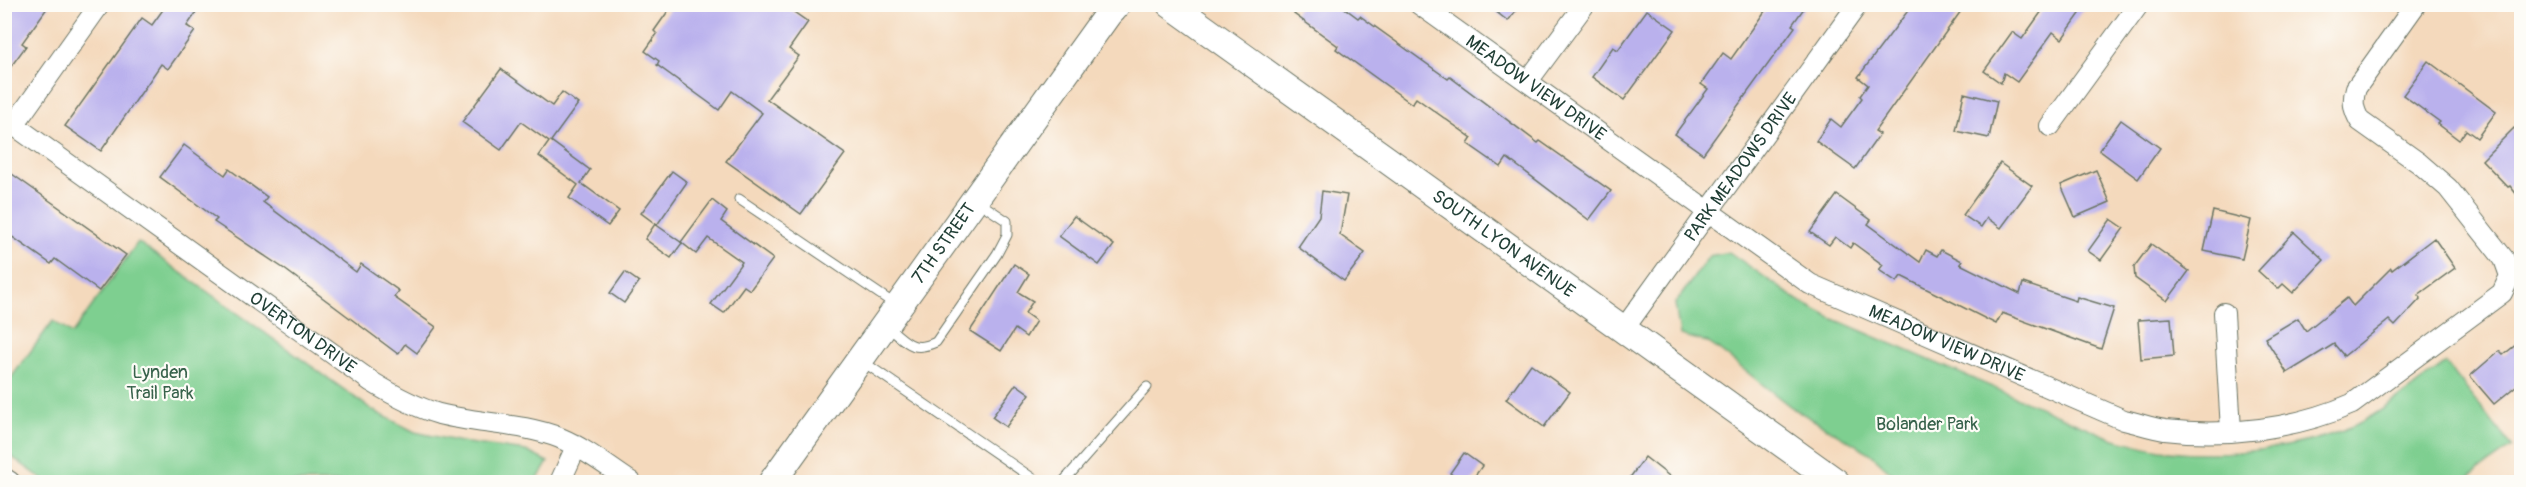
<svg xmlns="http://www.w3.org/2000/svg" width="2526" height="487" font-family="Pangolin,sans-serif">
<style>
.green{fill:#7ecf90;stroke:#4e8662;stroke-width:1.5}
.building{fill:#bab1ed}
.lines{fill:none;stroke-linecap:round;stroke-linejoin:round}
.lane-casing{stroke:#6a7464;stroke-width:11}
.street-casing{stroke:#6a7464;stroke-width:22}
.secondary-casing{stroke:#6a7464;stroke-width:29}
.lane{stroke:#fff;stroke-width:9}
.street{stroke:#fff;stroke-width:20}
.secondary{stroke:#fff;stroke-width:27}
.labels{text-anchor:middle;stroke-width:4.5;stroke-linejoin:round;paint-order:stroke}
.street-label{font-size:18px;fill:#1f3d34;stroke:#fdfcf7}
.park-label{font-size:18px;fill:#37624b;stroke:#fdfcf7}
</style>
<rect width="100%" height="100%" fill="#fdfcf7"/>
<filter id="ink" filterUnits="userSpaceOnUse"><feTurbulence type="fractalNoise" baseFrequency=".0167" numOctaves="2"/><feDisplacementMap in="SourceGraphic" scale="12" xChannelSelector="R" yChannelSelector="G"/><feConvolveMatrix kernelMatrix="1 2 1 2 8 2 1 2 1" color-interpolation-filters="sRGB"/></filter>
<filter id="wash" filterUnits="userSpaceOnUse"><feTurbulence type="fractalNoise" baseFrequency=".008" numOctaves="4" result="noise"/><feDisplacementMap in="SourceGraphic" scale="24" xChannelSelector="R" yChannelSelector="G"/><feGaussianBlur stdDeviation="1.35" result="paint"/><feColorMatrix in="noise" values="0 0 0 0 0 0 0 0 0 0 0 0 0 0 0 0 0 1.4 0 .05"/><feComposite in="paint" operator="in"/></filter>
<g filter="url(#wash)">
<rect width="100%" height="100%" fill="#f4d9bc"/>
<g class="green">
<path d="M138,242l236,169 41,21 46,10 65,9 22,11 -12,20h-489l-42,-30v-66l48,-65 19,13z"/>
<path d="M1729,252l70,49 30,16 282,121c16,4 32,9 49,12 61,8 148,0 203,-29 30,-16 56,-39 83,-58l66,84 -50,35h-561l-31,-29 -79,-46 -72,-57 -12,-8 -27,-7 -5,-31 34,-48z"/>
</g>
<g id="blocks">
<g class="building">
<path d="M4,4h46l-28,39 4,3 -22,30z"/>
<path d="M167,4h35l-15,22 8,5 -27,38 -7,-5 -60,87 -36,-25 77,-108 10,7z"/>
<path d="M673,4h121l-3,6 17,12 -19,27 10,7 -32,43 78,55 -44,60 -75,-53 36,-48 -30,-22 -13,19 -62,-45 2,-4 -14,-10 12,-17 -3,-3z"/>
<path d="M1301,4h38l19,14 2,-2 88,63 2,-2 88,66 2,-2 71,50 -22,29 -82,-62 -6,9 -33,-23 4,-6 -56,-40 -4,6 -76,-55 2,-3 -44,-32z"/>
<path d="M1486,4h35l-13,17z"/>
<path d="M1770,4h37l-15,21 3,2 -92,127 -28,-20 33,-45 -7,-5 22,-31 8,6z"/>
<path d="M1913,4h53l-91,127 5,3 -25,35 -39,-28 15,-22 10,8 21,-29 -2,-2 8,-11 -10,-8z"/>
<path d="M2047,4h40l-25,35 -9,-7 -36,50 -13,-9 -3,10 -17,-12 28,-39 10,7z"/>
<path d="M1647,10l28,20 -51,70 -32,-23 21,-30 5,3z"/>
<path d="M2428,61l68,51 -19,26 -11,-8 -7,10 -21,-16 2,-2 -37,-27z"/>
<path d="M501,69l51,37 10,-14 16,12 -27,37 39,29 -9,13 38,28 -11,15 -39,-28 9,-13 -39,-29 10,-14 -28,-20 -20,28 -39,-28z"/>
<path d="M1964,93l33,8 -8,37 -33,-7z"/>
<path d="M2121,120l39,28 -22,31 -39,-29z"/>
<path d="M2514,128l8,8v65l-12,-15 -2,1 -26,-27z"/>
<path d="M184,145l41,30 4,-6 38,28 -4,5 93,70 5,-8 38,27 -5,6 42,30 -19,26 -12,-9 -7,10 -115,-86 -69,-46 3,-3 -57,-42z"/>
<path d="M2000,163l32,23 -31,42 -14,-10 -6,9 -18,-12z"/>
<path d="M2096,170l14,32 -35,15 -14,-32z"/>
<path d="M672,171l15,11 -30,43 -16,-12z"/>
<path d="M12,174l114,81 -27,36 -44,-32 -4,5 -47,-33v-47z"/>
<path d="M1322,191l25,4 -7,40 25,18 -21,28 -46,-34 21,-31z"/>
<path d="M1837,195l34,25 -3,4 52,38 6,-12 11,6 4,-6 21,11 -2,3 60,30 3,-11 53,18 1,-4 37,11 -13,41 -99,-36 -6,11 -95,-48 -4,6 -18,-12 4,-5 -30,-22 -3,5 -15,-11 -6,8 -19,-13z"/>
<path d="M712,200l15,12 -6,9 52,38 -23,31 -6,-4 -20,27 -13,-9 31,-42 -34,-24 -12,16 -15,-12z"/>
<path d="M2213,211l38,9 -9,39 -38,-8z"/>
<path d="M1074,216l40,29 -15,20 -40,-29z"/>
<path d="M2111,219l13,9 -23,32 -13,-9z"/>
<path d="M655,224l27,19 -11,15 -26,-19z"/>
<path d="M2294,232l30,28 -31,33 -10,-9 -5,5 -20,-18z"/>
<path d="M2434,238l21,30 -37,27 3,3 -26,28 -6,-6 -45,36 -10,-12 -47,29 -22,-35 33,-20 8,13 41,-33 6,8 38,-38 1,2z"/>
<path d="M2151,244l38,27 -22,30 -32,-23 -1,-11z"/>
<path d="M1014,264l15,10 -11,18 15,9 -8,12 11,8 -10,16 -11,-8 -14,22 -31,-20z"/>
<path d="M625,272l14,10 -15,21 -14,-10z"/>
<path d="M2171,318l3,38 -33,3 -3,-39z"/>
<path d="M2522,340v41l-28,23 -24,-28 29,-25 4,4z"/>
<path d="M1531,364l39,28 -26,35 -38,-28z"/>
<path d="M1016,384l14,10 -24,33 -14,-10z"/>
<path d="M1464,453l18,13 -12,17h-8l-12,-10z"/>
<path d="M1645,457l33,26h-52z"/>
</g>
</g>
</g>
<g filter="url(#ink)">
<use href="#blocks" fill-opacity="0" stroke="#6a7464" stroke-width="1.5"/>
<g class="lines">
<defs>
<g id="lane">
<path d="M739,199l157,106"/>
<path d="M888,327c19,15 24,26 48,15l61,-88 10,-19v-14l-30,-20"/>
<path d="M862,361l176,121"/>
<path d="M1063,482l84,-95"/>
</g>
<g id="street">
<path id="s1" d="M1419,4l391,280 314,136c14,3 27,8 41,10 62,7 130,-1 187,-26l150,-111 8,-17 -6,-17 -56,-71 -29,-25 -59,-42c-7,-12 -8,-20 -4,-33l60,-84"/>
<path d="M1528,81l57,-77"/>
<path id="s2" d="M4,118l368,264c21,13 43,25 67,32 40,10 83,9 121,24 26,11 48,29 71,44"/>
<path d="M14,125l86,-121"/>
<path d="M2050,126l89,-122"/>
<path d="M2224,313l7,117"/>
<path id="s3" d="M1623,330l235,-326"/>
<path d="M4,478l6,4"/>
<path d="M560,482l16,-35"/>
</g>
<g id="secondary">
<path id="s4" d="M1170,4l666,478"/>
<path id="s5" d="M772,482l336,-468 9,-10"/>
</g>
</defs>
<use href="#lane" class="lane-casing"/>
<use href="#street" class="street-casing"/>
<use href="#secondary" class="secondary-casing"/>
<use href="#lane" class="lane"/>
<use href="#street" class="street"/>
<use href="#secondary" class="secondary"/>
</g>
</g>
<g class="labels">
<g class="street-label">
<text dy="6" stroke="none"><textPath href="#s1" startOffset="144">MEADOW VIEW DRIVE</textPath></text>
<text dy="6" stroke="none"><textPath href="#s3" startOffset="201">PARK MEADOWS DRIVE</textPath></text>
<text dy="6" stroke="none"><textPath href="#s5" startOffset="294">7TH STREET</textPath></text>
<text dy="6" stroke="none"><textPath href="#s4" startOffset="411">SOUTH LYON AVENUE</textPath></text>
<text dy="6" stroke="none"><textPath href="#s2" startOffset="368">OVERTON DRIVE</textPath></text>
<text dy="6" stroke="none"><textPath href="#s1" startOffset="630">MEADOW VIEW DRIVE</textPath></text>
</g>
<g class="park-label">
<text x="160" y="378">Lynden<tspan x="160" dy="21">Trail Park</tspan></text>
<text x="1927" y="430">Bolander Park</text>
</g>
</g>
<rect width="2526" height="487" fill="none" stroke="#fdfcf7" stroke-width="24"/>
</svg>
